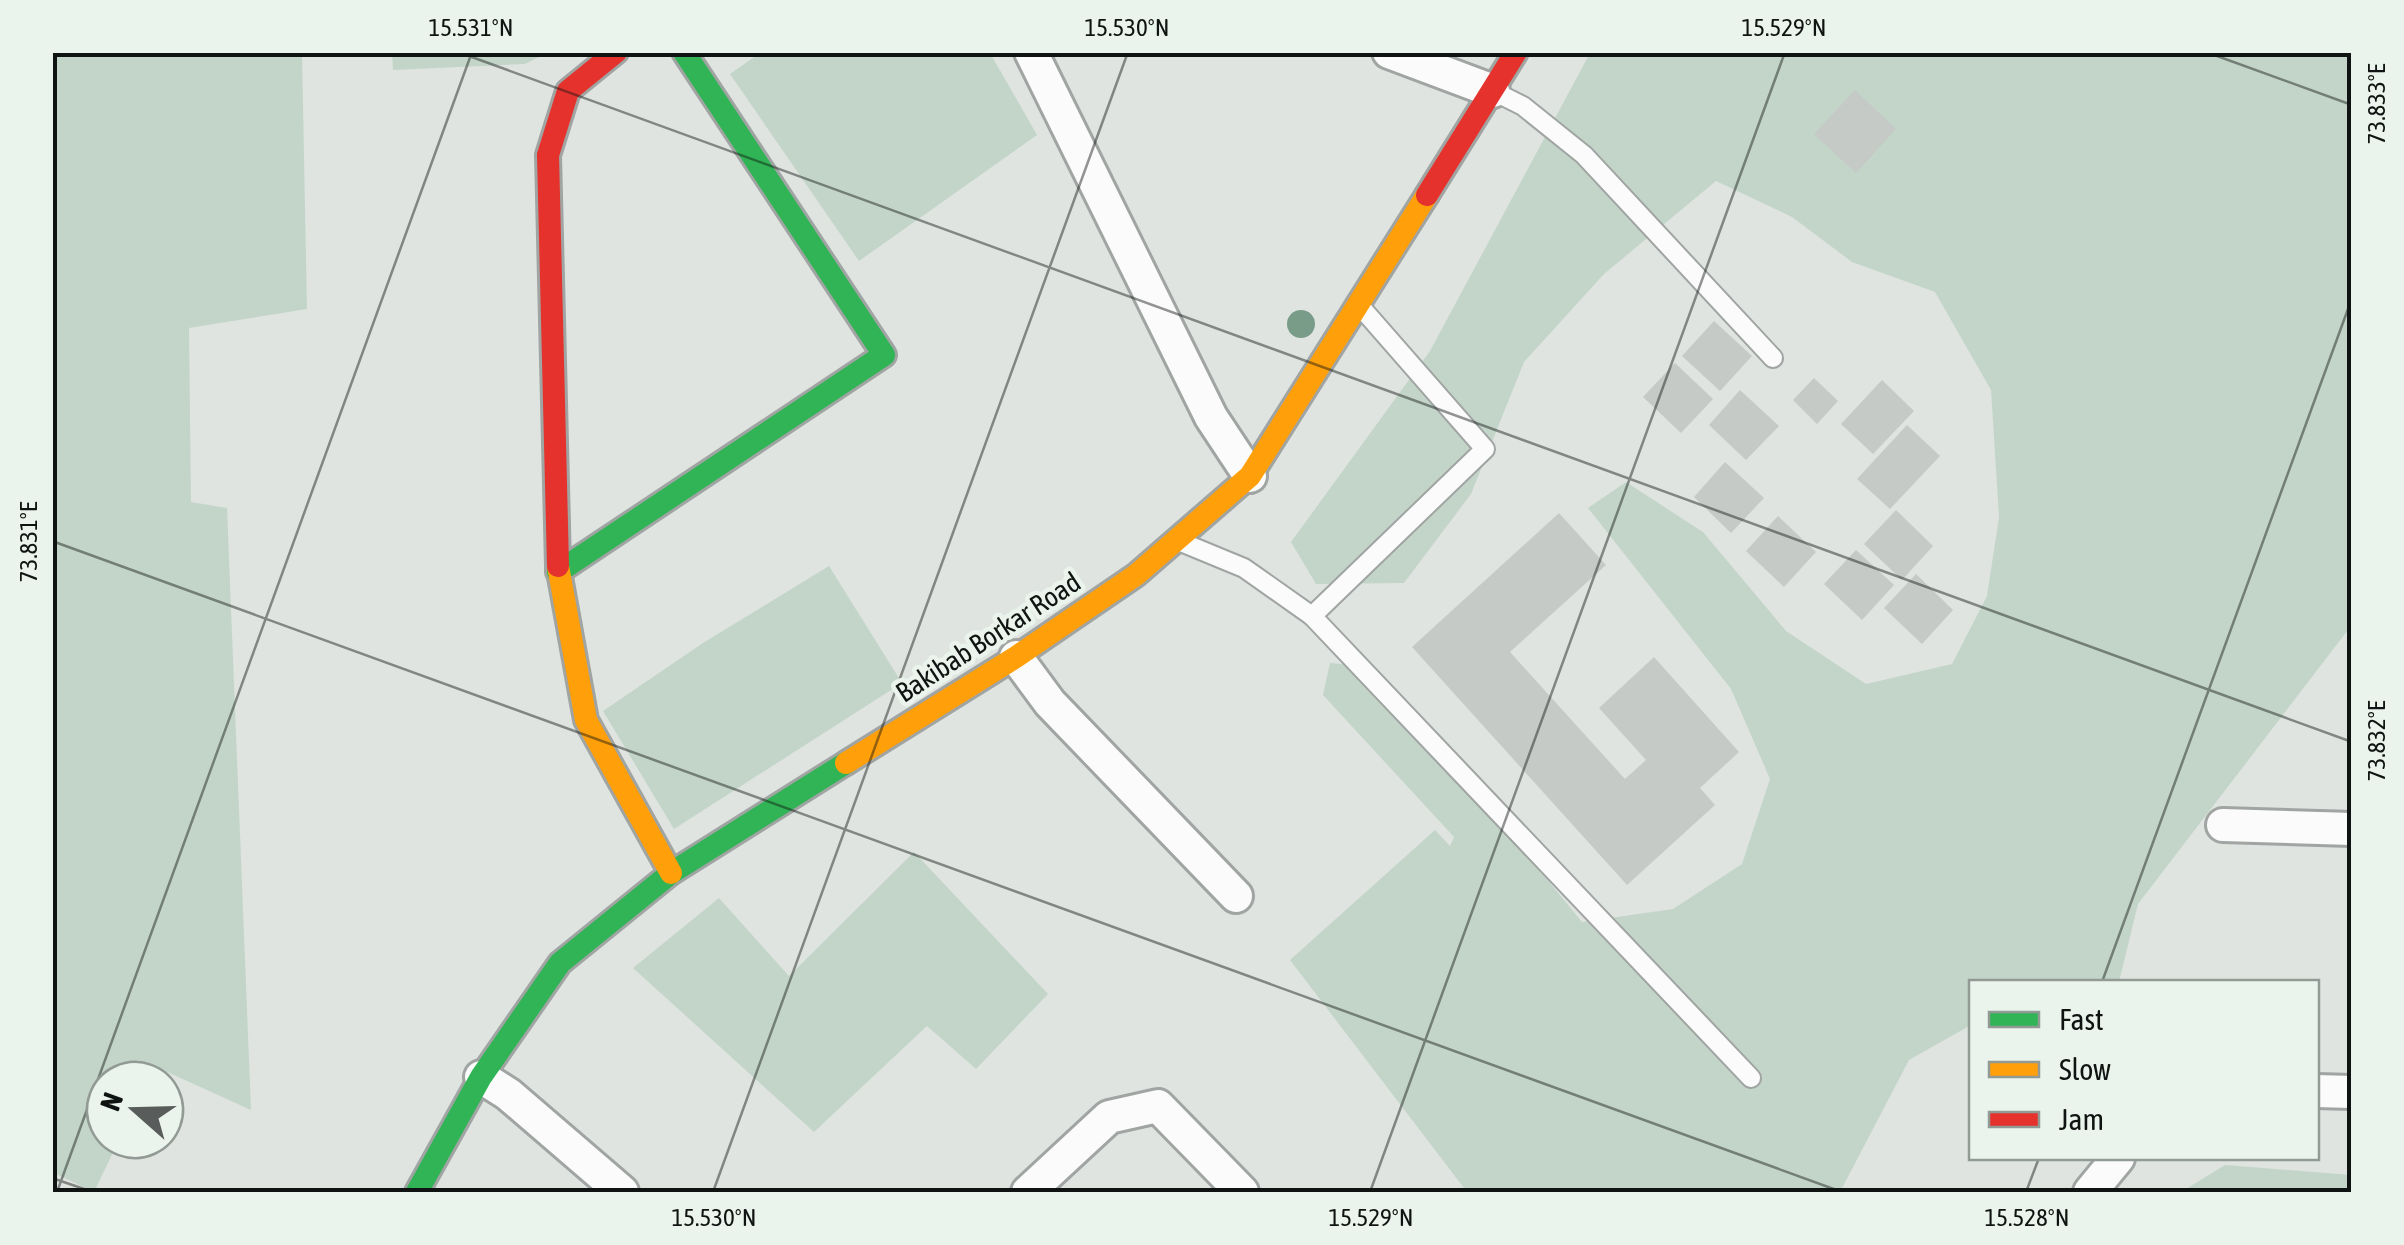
<svg xmlns="http://www.w3.org/2000/svg" width="2404" height="1245" font-family="'Asap Condensed',sans-serif">
<style>
.green{fill:#c3d5c9}
.building{fill:#c5cac7}
.lines{fill:none;stroke-linecap:round;stroke-linejoin:round}
.lane-casing{stroke:#a0a4a2;stroke-width:22}
.street-casing{stroke:#a0a4a2;stroke-width:38}
.fast-casing{stroke:#a0a4a2;stroke-width:28}
.slow-casing{stroke:#a0a4a2;stroke-width:28}
.jam-casing{stroke:#a0a4a2;stroke-width:28}
.lane{stroke:#fafbfa;stroke-width:18}
.street{stroke:#fafbfa;stroke-width:32}
.fast{stroke:#30b455;stroke-width:22}
.slow{stroke:#ff9f0a;stroke-width:22}
.jam{stroke:#e5322d;stroke-width:22}
.tree{fill:#799c88}
.ticks{fill:none;stroke:#0f1311;stroke-width:2.5;stroke-opacity:0.45}
.labels{text-anchor:middle;stroke-width:9;stroke-linejoin:round;paint-order:stroke}
.street-label{font-size:28px;fill:#0f1311;stroke:#eaf4ed}
.neatline{fill:none;stroke:#0f1311;stroke-width:4}
.ticks-label{font-size:25px;text-anchor:middle;fill:#0f1311}
</style>
<rect width="100%" height="100%" fill="#dfe4e1"/>
<g class="green">
<path d="M52,53h250l5,256 -118,19 2,174 36,6 24,602 -97,-44 -7,14h-42v60h14l-25,52 -42,-20z"/>
<path d="M392,53v-1l155,1 -22,11 -132,6z"/>
<path d="M760,53h230l47,82 -178,126 -129,-187z"/>
<path d="M1590,53h761v573l-213,278 -19,78h-147l-1,43 -62,35 -69,132h-373l-177,-232 145,-130 15,16 4,-9 -131,-142 7,-32 21,2 172,185 59,72 91,-13 69,-45 28,-85 -39,-90 -143,-181 38,-26 77,50 83,99 80,53 86,-20 35,-68 12,-79 -8,-127 -56,-98 -83,-30 -60,-45 -76,-36 -112,93 -80,88 -53,132 -67,89 -88,1 -25,-42 139,-191z"/>
<path d="M829,566l73,117 -228,146 -71,-118 100,-68z"/>
<path d="M914,852l134,142 -72,75 -49,-43 -113,106 -181,-164 86,-70 70,78z"/>
<path d="M2225,1165l126,10v17h-170z"/>
</g>
<g class="building">
<path d="M1855,90l41,39 -40,44 -42,-39z"/>
<path d="M1714,321l38,35 -32,35 -38,-35z"/>
<path d="M1675,363l38,36 -32,34 -38,-36z"/>
<path d="M1814,378l24,23 -21,23 -24,-24z"/>
<path d="M1882,380l32,31 -41,43 -32,-30z"/>
<path d="M1740,390l39,36 -33,34 -37,-35z"/>
<path d="M1907,425l33,31 -50,53 -33,-30z"/>
<path d="M1725,462l39,36 -33,35 -37,-36z"/>
<path d="M1896,510l37,36 -31,34 -38,-36z"/>
<path d="M1559,513l47,52 -96,87 115,127 21,-19 -47,-52 55,-51 85,95 -39,36 15,17 -88,80 -215,-238z"/>
<path d="M1778,516l38,36 -32,35 -38,-36z"/>
<path d="M1856,550l38,35 -32,35 -38,-36z"/>
<path d="M1916,574l37,36 -31,34 -38,-36z"/>
</g>
<g class="lines">
<defs>
<g id="lane">
<path d="M1493,91l30,15 61,49 189,203"/>
<path d="M1181,542l63,26 68,48 173,-167 -126,-144"/>
<path d="M1312,616l439,462"/>
</g>
<g id="street">
<path d="M1031,52l180,365 39,59"/>
<path d="M1389,52l104,39"/>
<path d="M1016,657l34,46 186,193"/>
<path d="M2223,825l129,4"/>
<path d="M481,1077l27,17 114,98"/>
<path d="M2316,1091l36,1"/>
<path d="M1028,1192l81,-75 49,-11 84,86"/>
<path d="M2090,1192l28,-34"/>
</g>
<g id="fast">
<path d="M558,572l326,-217 -200,-303"/>
<path d="M417,1192l64,-115 79,-114 111,-90 175,-110"/>
</g>
<g id="slow">
<path d="M558,566l28,154 85,153"/>
<path d="M846,763l170,-106 120,-82 114,-99 177,-281"/>
</g>
<g id="jam">
<path d="M1427,195l89,-143"/>
<path d="M558,566l-10,-411 20,-64 48,-39"/>
</g>
</defs>
<use href="#lane" class="lane-casing"/>
<use href="#street" class="street-casing"/>
<use href="#fast" class="fast-casing"/>
<use href="#slow" class="slow-casing"/>
<use href="#jam" class="jam-casing"/>
<use href="#lane" class="lane"/>
<use href="#street" class="street"/>
<use href="#fast" class="fast"/>
<use href="#slow" class="slow"/>
<use href="#jam" class="jam"/>
</g>
<circle class="tree" cx="1301" cy="324" r="14"/>
<path class="ticks" d="M458,52l1894,690M2206,52l146,53M52,541l1790,651M2102,982l250,-684M52,1178l41,14M57,1192l415,-1140M713,1192l415,-1140M1370,1192l415,-1140M2026,1192l13,-34"/>
<g class="labels">
<g class="street-label">
<text transform="translate(988 637) rotate(-33)" y="10">Bakibab Borkar Road</text>
</g>
</g>
<rect width="2404" height="1245" fill="none" stroke="#eaf4ed" stroke-width="110"/>
<rect x="1969" y="980" width="350" height="180" fill="#eaf4ed" stroke="#929a95" stroke-width="2.5"/>
<rect x="1989" y="1012" width="50" height="15" fill="#30b455" stroke="#929a95" stroke-width="2.5"/>
<text x="2059" y="1030" font-size="30" fill="#0f1311">Fast</text>
<rect x="1989" y="1062" width="50" height="15" fill="#ff9f0a" stroke="#929a95" stroke-width="2.5"/>
<text x="2059" y="1080" font-size="30" fill="#0f1311">Slow</text>
<rect x="1989" y="1112" width="50" height="15" fill="#e5322d" stroke="#929a95" stroke-width="2.5"/>
<text x="2059" y="1130" font-size="30" fill="#0f1311">Jam</text>
<g transform="translate(135 1110) rotate(290)"><circle r="48" fill="#eaf4ed" stroke="#929a95" stroke-width="2.5"/>
<path d="M0-8L18 38L0 25L-18 38Z" fill="#585c5a"/>
<text y="-15" font-size="28" font-weight="bold" text-anchor="middle" fill="#0f1311">N</text>
</g>
<rect x="55" y="55" width="2294" height="1135" class="neatline"/>
<g class="ticks-label">
<text x="471" y="36">15.531°N</text>
<text x="1127" y="36">15.530°N</text>
<text x="1784" y="36">15.529°N</text>
<text transform="translate(2376 104) rotate(-90)" y="9">73.833°E</text>
<text transform="translate(28 542) rotate(-90)" y="9">73.831°E</text>
<text transform="translate(2376 741) rotate(-90)" y="9">73.832°E</text>
<text x="714" y="1226">15.530°N</text>
<text x="1371" y="1226">15.529°N</text>
<text x="2027" y="1226">15.528°N</text>
</g>
</svg>
